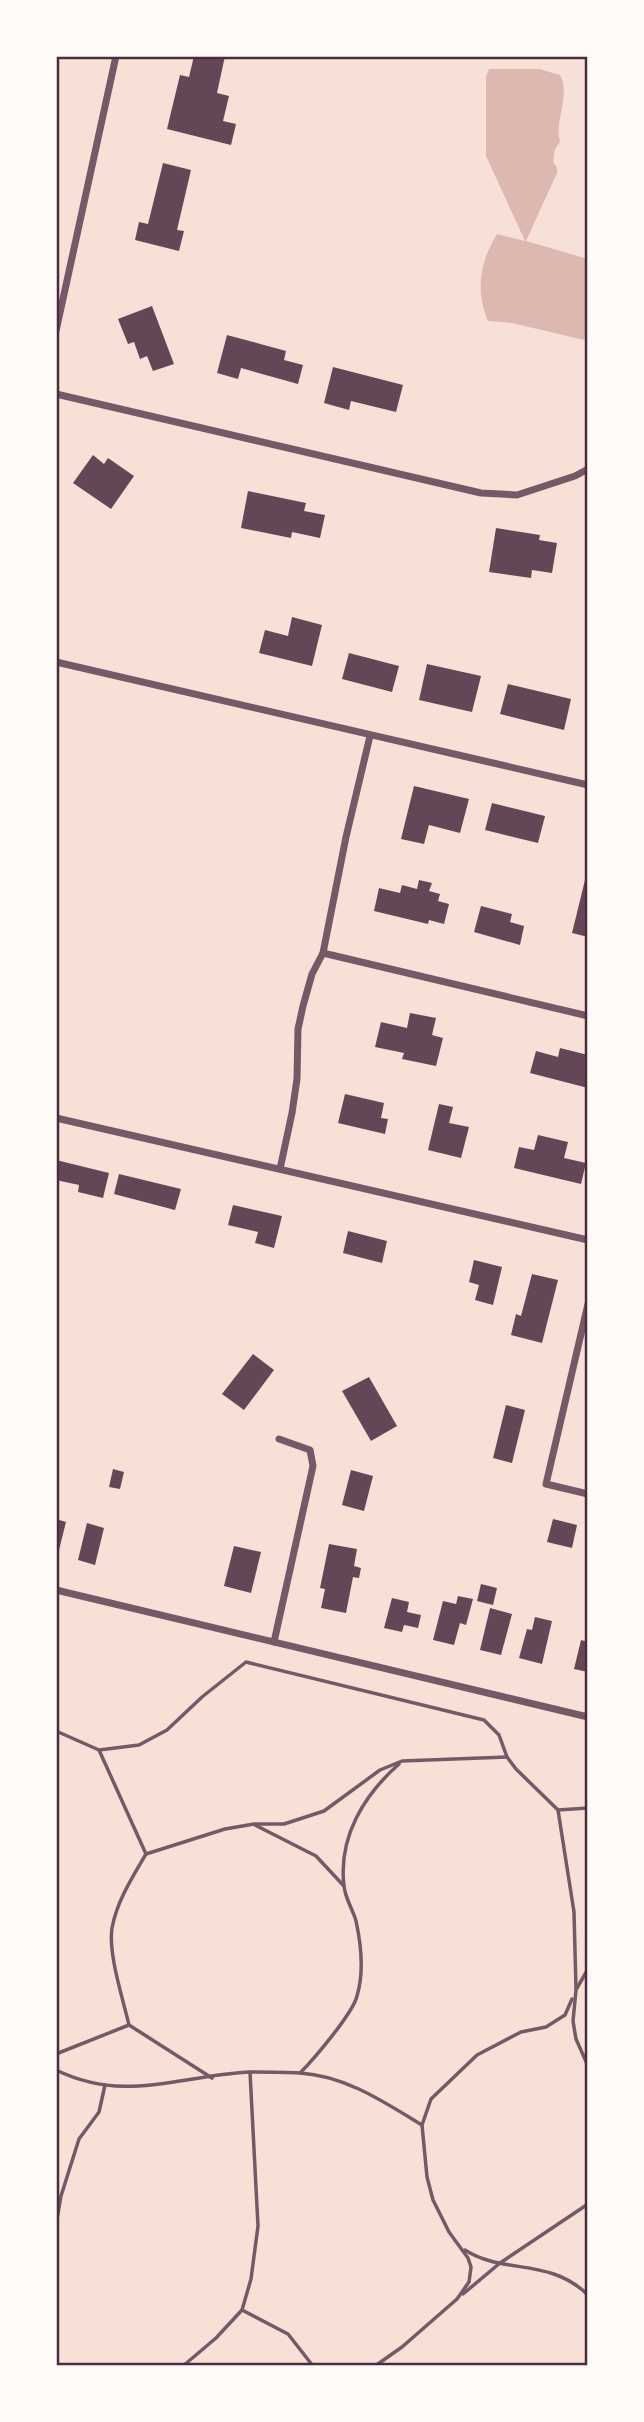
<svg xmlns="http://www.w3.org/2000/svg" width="644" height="2422" font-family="Figtree,sans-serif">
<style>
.water{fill:#dcb8b0}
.building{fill:#644757}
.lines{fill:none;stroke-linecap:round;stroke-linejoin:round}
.service{stroke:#755966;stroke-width:3.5}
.minor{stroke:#755966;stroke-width:7}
.neatline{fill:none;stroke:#4a2c40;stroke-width:2.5}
</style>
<rect width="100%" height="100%" fill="#f7e1d7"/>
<path class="water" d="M489,69h50l21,6c11,22 -6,45 0,67l-5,7 -2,13 4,6v5l-31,68 62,18v66l-4,15 -72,-17 -24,-2c-13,-31 -8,-59 9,-87l28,7 -39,-85v-79z"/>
<g class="building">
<path d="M194,56h31l-8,37 12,3 -6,25 13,3 -5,21 -64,-16 13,-54 9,2z"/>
<path d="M163,163l28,7 -14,60 7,1 -5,20 -44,-11 4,-18 9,2z"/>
<path d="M152,306l22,58 -21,7 -6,-15 -7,3 -6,-17 -6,2 -10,-25z"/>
<path d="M227,335l59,16 -2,9 19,5 -5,19 -57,-16 -3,11 -21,-6z"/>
<path d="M333,367l70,18 -7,27 -45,-11 -2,9 -25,-7z"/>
<path d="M93,455l11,9 4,-6 26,18 -23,33 -38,-26z"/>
<path d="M248,491l58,12 -2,8 21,4 -5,23 -28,-6 -1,6 -50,-10z"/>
<path d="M496,528l44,7 -1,5 18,3 -5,30 -20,-3 -1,8 -42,-6z"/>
<path d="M292,617l30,8 -10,41 -53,-13 6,-23 23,6z"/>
<path d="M349,653l50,13 -7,26 -50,-13z"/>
<path d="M427,664l54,12 -9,36 -53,-12z"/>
<path d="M508,684l63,15 -7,31 -64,-16z"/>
<path d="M414,786l55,13 -9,34 -31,-8 -5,19 -23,-5z"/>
<path d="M492,803l53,13 -7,27 -53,-13z"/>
<path d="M419,880l13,3 -3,8 11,3 -2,7 11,3 -5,20 -15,-4 -1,4 -54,-13 5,-23 21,5 2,-8 15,4z"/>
<path d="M585,880h3v57l-16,-4z"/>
<path d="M481,906l31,8 -2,8 14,4 -4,19 -46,-13z"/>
<path d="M410,1013l26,5 -4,17 11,3 -7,28 -34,-7 2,-6 -29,-6 6,-25 26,6z"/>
<path d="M560,1048l28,7v33l-58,-15 6,-22 22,6z"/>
<path d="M345,1094l39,9 -3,15 7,1 -3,15 -47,-11z"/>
<path d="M439,1104l14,3 -4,16 20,4 -8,31 -33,-8z"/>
<path d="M538,1135l30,7 -4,16 22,5 -5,21 -67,-16 5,-21 15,3z"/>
<path d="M56,1160l53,13 -6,25 -25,-6 1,-7 -23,-5z"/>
<path d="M119,1174l62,15 -6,21 -61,-16z"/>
<path d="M233,1205l49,11 -8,32 -19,-5 3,-11 -30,-7z"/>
<path d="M348,1231l39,10 -5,22 -39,-10z"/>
<path d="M474,1260l28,7 -9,38 -18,-5 4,-15 -10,-3z"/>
<path d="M532,1274l26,6 -16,63 -31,-8 5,-21 5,2z"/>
<path d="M253,1354l21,16 -30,40 -22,-16z"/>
<path d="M369,1377l28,49 -26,15 -29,-50z"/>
<path d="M506,1405l19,5 -13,53 -19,-5z"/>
<path d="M113,1469l11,3 -4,17 -11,-2z"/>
<path d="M351,1470l22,6 -9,35 -22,-6z"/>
<path d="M56,1519l10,3 -9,36h-1z"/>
<path d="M553,1519l24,6 -5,23 -25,-6z"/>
<path d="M87,1523l17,5 -9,37 -17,-5z"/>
<path d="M329,1544l28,5 -3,17 7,2 -2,10 -6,-1 -7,36 -25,-5 4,-19 -5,-1z"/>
<path d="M234,1546l27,6 -10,41 -27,-7z"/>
<path d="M481,1584l16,4 -4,17 -16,-4z"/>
<path d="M458,1596l15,3 -7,26 -6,-2 -6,22 -21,-5 10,-39 13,3z"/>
<path d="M392,1598l17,4 -2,10 14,3 -3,13 -14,-3 -2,7 -18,-4z"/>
<path d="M490,1608l22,6 -11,41 -21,-5z"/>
<path d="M535,1617l17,4 -10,43 -23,-6 8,-29 5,1z"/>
<path d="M581,1640l7,2v30l-14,-3z"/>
</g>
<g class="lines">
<g class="service">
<path d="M56,1731l43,19 40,-5 28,-15 35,-33 44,-35 238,58 15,15 8,22 9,12 42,41 16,102 2,78 -3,31 3,18 12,27"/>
<path d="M99,1750l47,104"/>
<path d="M558,1810l30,-2"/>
<path d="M255,1825l61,31 27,29"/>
<path d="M577,1988l11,-19"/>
<path d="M56,2054l73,-29"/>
<path d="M56,2070c70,34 124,5 195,2 16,0 33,0 49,1 46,3 84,29 122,52"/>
<path d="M300,2073c14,-14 53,-60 57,-77 7,-23 4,-52 -1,-75 -3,-11 -11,-23 -12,-35 -6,-49 20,-91 55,-122"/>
<path d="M212,2078l-83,-53c-6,-26 -21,-71 -17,-97 5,-27 20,-50 34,-74l79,-25 29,-5h30l40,-13 56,-41 22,-9 105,-4"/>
<path d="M56,2225l5,-29 18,-57 20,-27 6,-27"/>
<path d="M465,2250c39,25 84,7 123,45"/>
<path d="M463,2294l37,-31 88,-59"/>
<path d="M457,2299l12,-17 2,-15 -3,-9 -19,-26 -16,-32 -6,-23 -5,-52 9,-26 46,-44 44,-23 25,-5 19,-12 7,-16"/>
<path d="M242,2310l46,24 25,32"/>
<path d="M183,2366l33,-28 26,-28 9,-31 7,-53 -8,-154"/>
<path d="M375,2366l27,-19 55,-48"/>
</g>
<g class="minor">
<path d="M56,331l60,-275"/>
<path d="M56,394l425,99 36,2 58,-19 13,-7"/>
<path d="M56,662l532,123"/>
<path d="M323,953l265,63"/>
<path d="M56,1118l532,122"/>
<path d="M280,1169l12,-56 5,-34 1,-50 5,-23 9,-32 11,-21 23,-116 24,-101"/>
<path d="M588,1304l-42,180 42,10"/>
<path d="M56,1590l532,127"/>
<path d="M274,1642l39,-176 -3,-16 -31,-11"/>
</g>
</g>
<rect width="644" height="2422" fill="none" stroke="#fffaf5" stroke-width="116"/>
<rect x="58" y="58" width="528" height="2306" class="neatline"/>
</svg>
